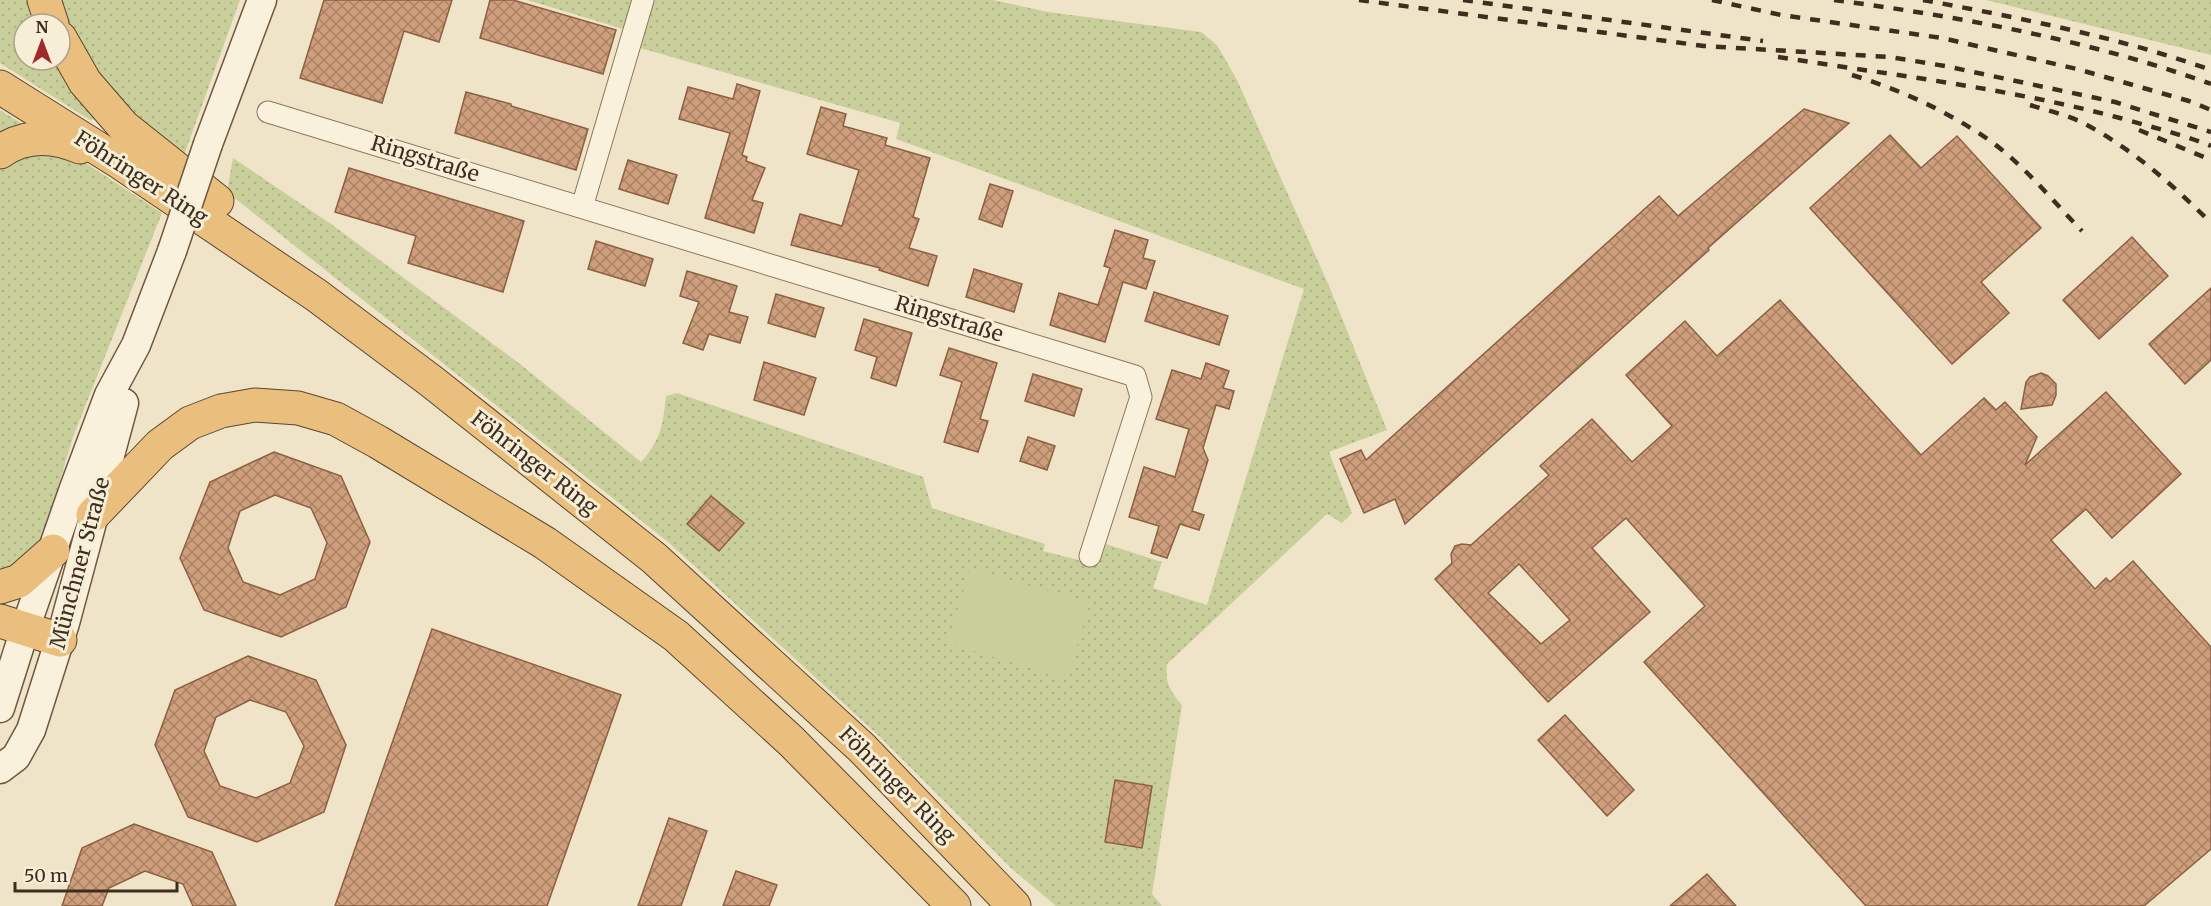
<svg xmlns="http://www.w3.org/2000/svg" width="2211" height="906" font-family="Merriweather,serif">
<style>
.grass{fill:url(#grass-dots)}
.garden{fill:#c9cf9b}
.building{fill:url(#building-cross-hatch);stroke:#8d5f41;stroke-width:1.5;fill-rule:evenodd}
.lines{fill:none;stroke-linecap:round;stroke-linejoin:round}
.minor-casing{stroke:#8d765c;stroke-width:23}
.secondary-casing{stroke:#6f573f;stroke-width:31}
.trunk-casing{stroke:#5b4430;stroke-width:35}
.minor{stroke:#faf1dc;stroke-width:21}
.secondary{stroke:#faf1dc;stroke-width:28}
.trunk{stroke:#eabe7c;stroke-width:33}
.rail{stroke:#3d2e20;stroke-width:4.5;stroke-dasharray:10 10;stroke-linecap:butt}
.secondary-bridge-casing{stroke:#6f573f;stroke-width:31;stroke-linecap:butt}
.secondary-bridge{stroke:#faf1dc;stroke-width:28}
.labels{text-anchor:middle;stroke-width:6;stroke-linejoin:round;paint-order:stroke}
.street-label{font-size:21px;fill:#3d2e20;stroke:#f7eed8}
</style>
<defs>
<pattern id="grass-dots" width="8" height="8" patternUnits="userSpaceOnUse" patternTransform="scale(1.5)"><rect width="8" height="8" fill="#c9cf9b"/><path d="M2 2h.1M6 6h.1" fill="none" stroke="#aeb285" stroke-width="1.8" stroke-linecap="round"/></pattern>
<pattern id="building-cross-hatch" width="8" height="8" patternUnits="userSpaceOnUse" patternTransform="scale(1.5)"><rect width="8" height="8" fill="#cf9f7d"/><path d="M0 0l8 8M0 8l8-8" fill="none" stroke="#a98266"/></pattern>
</defs>
<rect width="100%" height="100%" fill="#f0e4c8"/>
<g class="grass">
<path d="M0,0h29l8,24h-13v36h30l42,59 -6,1 -90,-57z"/>
<path d="M56,0h184l-58,161c-51,-43 -106,-96 -126,-161z"/>
<path d="M527,0h466l55,12 153,20 16,13 20,35 92,206 58,144 -58,22 23,61 -10,10 -15,-9 -160,150c-2,19 3,27 15,41l-30,189 10,12h-106l-45,-38 -131,-131 -212,-195 -441,-350 6,-34 98,66 189,140 121,98c20,-22 22,-38 25,-66l11,-3 246,84 9,31 113,36 -2,7 56,14 7,-21 56,18 -9,26 54,17 97,-316 -408,-150 4,-16 -270,-78 3,-13z"/>
<path d="M1986,0h225v55z"/>
<path d="M0,110l21,13 -1,10 -20,7z"/>
<path d="M23,150l49,4 90,59 -89,224 -30,100 -21,28 -22,13v-411z"/>
</g>
<path class="garden" d="M970,568l120,35 -23,76 -119,-36z"/>
<g class="building">
<path d="M324,0h128l-13,42 -35,-11 -22,72 -82,-25z"/>
<path d="M490,0h23l103,30 -13,44 -123,-36z"/>
<path d="M737,84l23,7 -18,64 5,2 -1,4 19,7 -13,32 11,3 -9,30 -49,-15 25,-85 -51,-14 9,-32 45,12z"/>
<path d="M466,92l45,12v2l77,23 -12,41 -121,-37z"/>
<path d="M821,107l25,7 -3,12 44,12 -2,7 45,13 -17,59 6,2 -10,29 28,8 -9,30 -49,-16 1,-2 -89,-23 9,-31 42,12 17,-56 -52,-16z"/>
<path d="M1804,109l45,14 -141,125 1,2 -304,274 -10,-25 -31,14 -24,-54 21,-9 5,10 293,-264 19,20z"/>
<path d="M1890,135l31,33 36,-32 84,92 -60,54 28,31 -57,51 -142,-156z"/>
<path d="M628,160l49,15 -9,29 -49,-15z"/>
<path d="M349,168l175,53 -21,71 -95,-29 8,-27 -81,-24z"/>
<path d="M990,184l23,7 -11,36 -23,-8z"/>
<path d="M1115,230l33,10 -5,18 12,3 -9,28 -23,-7 -18,60 -55,-17 9,-32 39,12 12,-37 -6,-2z"/>
<path d="M2132,237l36,39 -69,63 -36,-39z"/>
<path d="M596,241l57,18 -8,27 -57,-17z"/>
<path d="M974,269l48,15 -8,28 -48,-15z"/>
<path d="M687,271l50,15 -8,26 19,5 -8,26 -31,-9 -6,16 -20,-7 16,-41 -19,-6z"/>
<path d="M2211,288v72l-26,24 -36,-40z"/>
<path d="M1154,292l74,24 -9,29 -74,-24z"/>
<path d="M776,294l48,14 -9,29 -47,-14z"/>
<path d="M1780,300l141,155 63,-57 12,12 9,-8 32,35 -12,28 81,-73 75,82 -69,64 -26,-29 -35,31 44,49 11,-11 4,4 23,-21 78,86v202l-67,57h-278l-222,-244 61,-56 -79,-88 -34,30 58,64 -102,90 -113,-123 17,-16 -1,-9 4,-8 7,-2 9,1 78,-70 -9,-9 52,-47 40,43 40,-36 -46,-51 59,-54 32,35zM1519,564l51,56 -29,24 -53,-51z"/>
<path d="M864,319l48,14 -16,53 -25,-8 6,-21 -22,-7z"/>
<path d="M949,348l48,15 -17,56 8,2 -10,31 -34,-10 18,-60 -22,-7z"/>
<path d="M764,362l52,16 -12,37 -50,-15z"/>
<path d="M1206,363l23,8 -6,17 11,3 -5,18 -13,-4 -13,43 5,12 -16,51 12,4 -5,15 -19,-6 -13,34 -16,-5 8,-27 -30,-9 15,-50 31,10 14,-48 -33,-10 16,-49 29,9z"/>
<path d="M2041,373l7,3 8,8v11l-4,10 -31,4 5,-27 4,-5z"/>
<path d="M1033,374l49,15 -8,27 -49,-15z"/>
<path d="M1028,437l27,9 -8,24 -27,-9z"/>
<path d="M274,452l67,24 29,66 -24,65 -65,30 -77,-27 -24,-52 30,-76zM275,495l36,13 16,35 -12,36 -35,16 -37,-13 -15,-34 12,-37z"/>
<path d="M711,496l33,27 -25,28 -32,-27z"/>
<path d="M432,629l189,66 -74,211h-212z"/>
<path d="M248,656l68,24 30,65 -22,67 -67,30 -69,-25 -33,-72 20,-55zM250,700l36,12 18,34 -14,37 -34,15 -36,-12 -16,-35 12,-34z"/>
<path d="M1565,715l69,75 -27,26 -69,-76z"/>
<path d="M1115,780l37,6 -10,62 -37,-6z"/>
<path d="M669,818l38,13 -26,75h-43z"/>
<path d="M134,824l78,28 24,54h-43l-10,-22 -38,-13 -36,17 -7,18h-40l20,-58z"/>
<path d="M736,871l41,14 -8,21h-46z"/>
<path d="M1707,874l29,32h-66z"/>
</g>
<g class="lines">
<defs>
<g id="minor">
<path d="M268,112l867,264 6,21 -51,159"/>
<path d="M582,207l61,-207"/>
</g>
<g id="secondary">
<path d="M208,144l54,-144"/>
<path d="M0,708l25,-79 48,-138 36,-96 27,-50 36,-94"/>
<path d="M0,769l16,-12 15,-27 34,-107 59,-220"/>
</g>
<g id="trunk">
<path d="M44,0l8,24"/>
<path d="M60,38l25,44 39,45 93,74"/>
<path d="M0,87l121,76 195,132 115,86 223,177 208,190 152,158"/>
<path d="M0,152c25,-18 52,-17 80,-5"/>
<path d="M93,515l67,-70 30,-22 31,-12 34,-6 43,3 38,11 42,23 167,101 131,93 115,105 163,165"/>
<path d="M0,587l19,-6 34,-30"/>
<path d="M0,621l60,19"/>
</g>
</defs>
<use href="#minor" class="minor-casing"/>
<use href="#secondary" class="secondary-casing"/>
<use href="#trunk" class="trunk-casing"/>
<use href="#minor" class="minor"/>
<use href="#secondary" class="secondary"/>
<use href="#trunk" class="trunk"/>
<g class="rail">
<path d="M1359,0l345,46 186,11 55,9 170,36 96,30"/>
<path d="M1463,0l300,41"/>
<path d="M1712,0l69,15 161,23 135,31 112,32 22,9"/>
<path d="M1834,0c128,17 255,40 377,84"/>
<path d="M1923,0c97,18 195,37 288,70"/>
<path d="M1778,57c114,18 229,31 342,61 31,9 61,16 91,28"/>
<path d="M1852,75c49,15 95,36 137,65 35,25 63,60 93,91"/>
<path d="M2030,105c16,5 33,9 49,16 49,24 94,64 132,102"/>
<path d="M2139,130l72,30"/>
</g>
<defs>
<path id="secondary-bridge" d="M172,251l36,-107"/>
</defs>
<use href="#secondary-bridge" class="secondary-bridge-casing"/>
<use href="#secondary-bridge" class="secondary-bridge"/>
</g>
<g class="labels">
<g class="street-label">
<text transform="translate(425 159) rotate(17)" y="7">Ringstraße</text>
<text transform="translate(141 178) rotate(33)" y="7">Föhringer Ring</text>
<text transform="translate(949 319) rotate(17)" y="7">Ringstraße</text>
<text transform="translate(534 463) rotate(38)" y="7">Föhringer Ring</text>
<text transform="translate(80 563) rotate(-75)" y="7">Münchner Straße</text>
<text transform="translate(897 785) rotate(45)" y="7">Föhringer Ring</text>
</g>
</g>
<g transform="translate(42 42)"><circle r="28" fill="#f7eed8" stroke="#ada18e" stroke-width="1.5"/>
<path d="M0-4.5L10 22L0 15L-10 22Z" fill="#9e2a2b"/>
<text y="-9" font-size="16" font-weight="bold" text-anchor="middle" fill="#3d2e20">N</text>
</g>
<path d="M15 882v9h162v-9" fill="none" stroke="#3d2e20" stroke-width="3"/>
<text x="24" y="882" font-size="18" fill="#3d2e20" stroke="#f7eed8" stroke-width="4.5" paint-order="stroke">50 m</text>
</svg>
